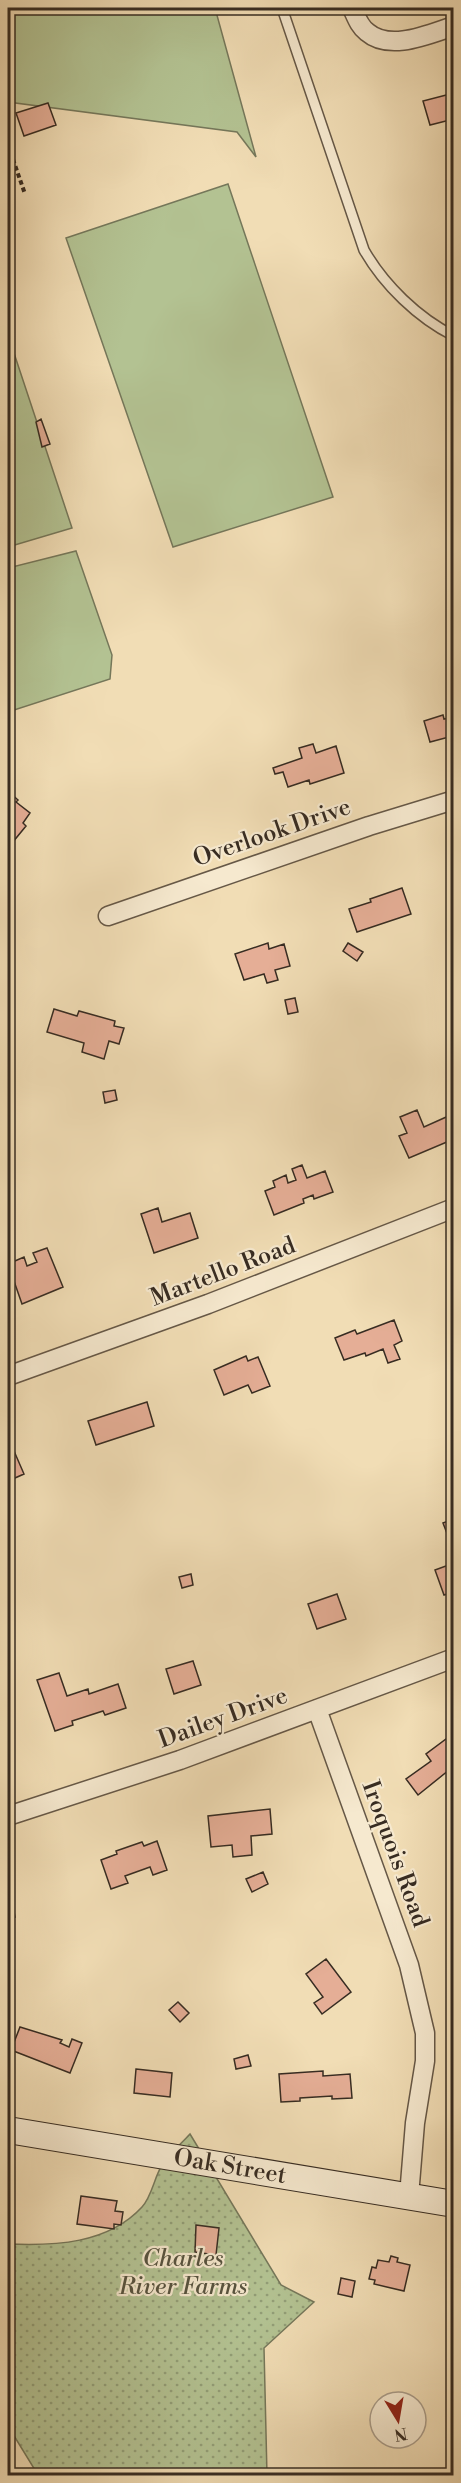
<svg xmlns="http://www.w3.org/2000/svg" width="461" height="2483" viewBox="0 0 461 2483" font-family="'Libre Bodoni',serif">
<defs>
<pattern id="park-dots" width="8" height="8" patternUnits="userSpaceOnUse" patternTransform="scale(1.5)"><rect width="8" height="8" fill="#b3c292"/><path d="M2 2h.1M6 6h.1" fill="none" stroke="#929e77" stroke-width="1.8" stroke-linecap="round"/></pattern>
</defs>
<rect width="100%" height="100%" fill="#f1ddb5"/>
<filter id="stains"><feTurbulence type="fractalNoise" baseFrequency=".00333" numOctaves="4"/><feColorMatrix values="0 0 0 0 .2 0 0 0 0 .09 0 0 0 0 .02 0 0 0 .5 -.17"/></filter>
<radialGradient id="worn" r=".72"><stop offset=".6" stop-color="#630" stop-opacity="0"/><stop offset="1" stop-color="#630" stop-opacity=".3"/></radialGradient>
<!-- park -->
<path fill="url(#park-dots)" stroke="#75775a" stroke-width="1.5" d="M 190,2134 L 281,2285 L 314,2302 L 264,2348 L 267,2475 L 38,2475 L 8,2426 L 8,2244 C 54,2246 108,2244 142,2207 C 152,2196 154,2178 162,2165 C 169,2154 181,2144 190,2134 Z"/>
<!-- pitch -->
<path fill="#b3c292" stroke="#75775a" stroke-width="1.5" d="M 8,8 L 215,8 L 256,157 L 237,132 L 8,102 Z
M 228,184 L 333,497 L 173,547 L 66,238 Z
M 8,335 L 72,528 L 8,547 Z
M 76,551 L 112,655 L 110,679 L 8,712 L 8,568 Z"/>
<!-- building -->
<path fill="#e5ae96" stroke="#372c22" stroke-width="1.5" d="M 454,93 L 454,119 L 430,125 L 423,101 Z
M 48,103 L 56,125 L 24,136 L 16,113 Z
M 41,419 L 50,444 L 42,447 L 36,422 Z
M 443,715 L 444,719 L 454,717 L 454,729 L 447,731 L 449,737 L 430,742 L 424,721 Z
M 313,744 L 316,753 L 336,746 L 344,773 L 310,784 L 309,780 L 288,787 L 283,772 L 275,774 L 273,768 L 302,758 L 299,748 Z
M 8,791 L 18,800 L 16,802 L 30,813 L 23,823 L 26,826 L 8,848 L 14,853 L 8,861 Z
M 402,888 L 411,914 L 357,932 L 349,909 L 371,902 L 370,899 Z
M 268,943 L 269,949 L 284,944 L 290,966 L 275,970 L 278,980 L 267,983 L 264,974 L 244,980 L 235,954 Z
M 348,943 L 363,952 L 357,961 L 343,951 Z
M 295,998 L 298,1012 L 288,1014 L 285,1000 Z
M 54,1009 L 77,1016 L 79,1011 L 115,1021 L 114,1026 L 124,1028 L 119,1044 L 109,1041 L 104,1059 L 82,1052 L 84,1043 L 47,1032 Z
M 115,1090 L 117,1100 L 105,1103 L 103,1092 Z
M 417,1110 L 424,1127 L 453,1114 L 454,1139 L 409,1158 L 399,1136 L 407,1133 L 400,1117 Z
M 302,1165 L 307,1178 L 325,1171 L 333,1192 L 314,1199 L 313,1195 L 303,1199 L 304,1203 L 274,1215 L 265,1191 L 275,1187 L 273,1181 L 286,1175 L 288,1183 L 296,1180 L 292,1169 Z
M 158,1208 L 162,1222 L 190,1213 L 198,1238 L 154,1253 L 141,1214 Z
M 47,1248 L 63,1287 L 22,1304 L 8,1264 L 24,1257 L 27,1266 L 37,1262 L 33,1253 Z
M 394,1320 L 402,1341 L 394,1345 L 400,1359 L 388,1363 L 383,1349 L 366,1356 L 365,1353 L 344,1360 L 335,1338 L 355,1330 L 357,1334 Z
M 246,1356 L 248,1361 L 258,1357 L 270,1386 L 252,1393 L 248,1385 L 224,1395 L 214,1370 Z
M 147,1402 L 154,1426 L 96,1445 L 88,1421 Z
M 14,1451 L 24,1474 L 8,1481 L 8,1453 Z
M 454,1519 L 454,1534 L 448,1536 L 443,1523 Z
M 454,1563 L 454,1592 L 444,1595 L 435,1570 Z
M 191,1574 L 193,1585 L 182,1588 L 179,1577 Z
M 337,1594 L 346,1619 L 317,1629 L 308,1604 Z
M 193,1661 L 201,1685 L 174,1694 L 166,1669 Z
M 59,1673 L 67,1696 L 88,1689 L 89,1694 L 118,1684 L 126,1708 L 105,1715 L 103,1711 L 72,1721 L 73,1725 L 55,1731 L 37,1680 Z
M 450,1736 L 454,1741 L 454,1766 L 418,1795 L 406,1779 L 431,1761 L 426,1754 Z
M 270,1809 L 272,1834 L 251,1836 L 252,1855 L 233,1857 L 232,1845 L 211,1847 L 208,1816 Z
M 157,1841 L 167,1870 L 153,1875 L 150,1867 L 125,1876 L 128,1883 L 111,1889 L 101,1860 L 117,1854 L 116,1851 L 142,1842 L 144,1846 Z
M 263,1872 L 268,1884 L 252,1892 L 246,1879 Z
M 8,1889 L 10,1889 L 15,1917 L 8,1918 Z
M 326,1959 L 351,1992 L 322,2014 L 314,2003 L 323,1997 L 306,1974 Z
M 178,2002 L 189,2013 L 180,2022 L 169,2010 Z
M 20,2027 L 62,2040 L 60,2043 L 69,2047 L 72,2039 L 82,2043 L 70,2073 L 11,2050 Z
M 248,2055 L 251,2066 L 236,2069 L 234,2059 Z
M 136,2069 L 172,2073 L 170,2097 L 134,2093 Z
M 323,2071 L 323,2076 L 350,2074 L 352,2098 L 332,2099 L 332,2096 L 300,2098 L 300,2101 L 281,2102 L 279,2074 Z
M 81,2196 L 117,2201 L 115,2211 L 123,2212 L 121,2225 L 114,2224 L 114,2229 L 77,2224 Z
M 196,2225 L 219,2228 L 216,2255 L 195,2252 Z
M 391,2256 L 398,2258 L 397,2262 L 410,2265 L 404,2291 L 374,2284 L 375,2280 L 369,2279 L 372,2267 L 376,2268 L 378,2260 L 389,2262 Z
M 341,2278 L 355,2281 L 352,2297 L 338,2294 Z"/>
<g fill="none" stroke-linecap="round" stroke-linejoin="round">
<defs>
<path id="service" d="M 282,8 L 364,250 C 384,285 418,318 454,336"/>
<path id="minor" d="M 352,8 C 356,16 359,26 367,32 C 390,52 429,34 454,26
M 108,916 L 369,826 L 454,800
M 8,1376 L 208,1304 L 454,1208
M 317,1709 L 409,1965 L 425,2033 L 425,2061 L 415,2123 L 409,2196
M 8,1816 L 180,1760 L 454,1658"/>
<g id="secondary">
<path id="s1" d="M 8,2130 L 454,2204"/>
</g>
</defs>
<!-- service casing -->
<use href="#service" stroke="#665847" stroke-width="12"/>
<!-- minor casing -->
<use href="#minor" stroke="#665847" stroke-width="21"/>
<!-- secondary casing -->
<use href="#secondary" stroke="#372c22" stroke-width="28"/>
<!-- path -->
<path stroke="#372c22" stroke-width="4" stroke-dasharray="4.5 3" stroke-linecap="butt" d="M 8,145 L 25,194"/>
<!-- service -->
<use href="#service" stroke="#f6e9cf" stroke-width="9"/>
<!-- minor -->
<use href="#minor" stroke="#f6e9cf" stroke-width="18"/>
<!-- secondary -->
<use href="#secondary" stroke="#f6e9cf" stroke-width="26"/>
</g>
<g text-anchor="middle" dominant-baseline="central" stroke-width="4.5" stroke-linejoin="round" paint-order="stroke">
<!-- street labels -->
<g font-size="24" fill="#372c22" stroke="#f6e9cf">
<text transform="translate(272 833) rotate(-19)">Overlook Drive</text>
<text transform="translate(223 1272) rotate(-21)">Martello Road</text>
<text transform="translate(223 1718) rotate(-20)">Dailey Drive</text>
<text transform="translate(395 1854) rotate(70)">Iroquois Road</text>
<text stroke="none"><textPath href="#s1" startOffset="225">Oak Street</textPath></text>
</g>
<!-- park labels -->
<g font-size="24" font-style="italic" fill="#56523e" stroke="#f6e9cf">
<text x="183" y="2259">Charles<tspan x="183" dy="28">River Farms</tspan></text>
</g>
</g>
<!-- margin -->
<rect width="461" height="2483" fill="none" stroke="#f1ddb5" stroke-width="30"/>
<rect x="9" y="9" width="443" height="2465" fill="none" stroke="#372c22" stroke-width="3"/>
<rect x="15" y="15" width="431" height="2453" fill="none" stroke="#372c22" stroke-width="1.5"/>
<!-- north arrow -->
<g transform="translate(398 2420) rotate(169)"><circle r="28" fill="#f6e9cf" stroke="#aa9d8a" stroke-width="1.5"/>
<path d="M0-4.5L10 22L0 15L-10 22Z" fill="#8f2418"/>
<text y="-9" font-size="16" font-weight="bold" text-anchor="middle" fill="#372c22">N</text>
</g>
<rect width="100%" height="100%" filter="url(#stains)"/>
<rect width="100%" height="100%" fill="url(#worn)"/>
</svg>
